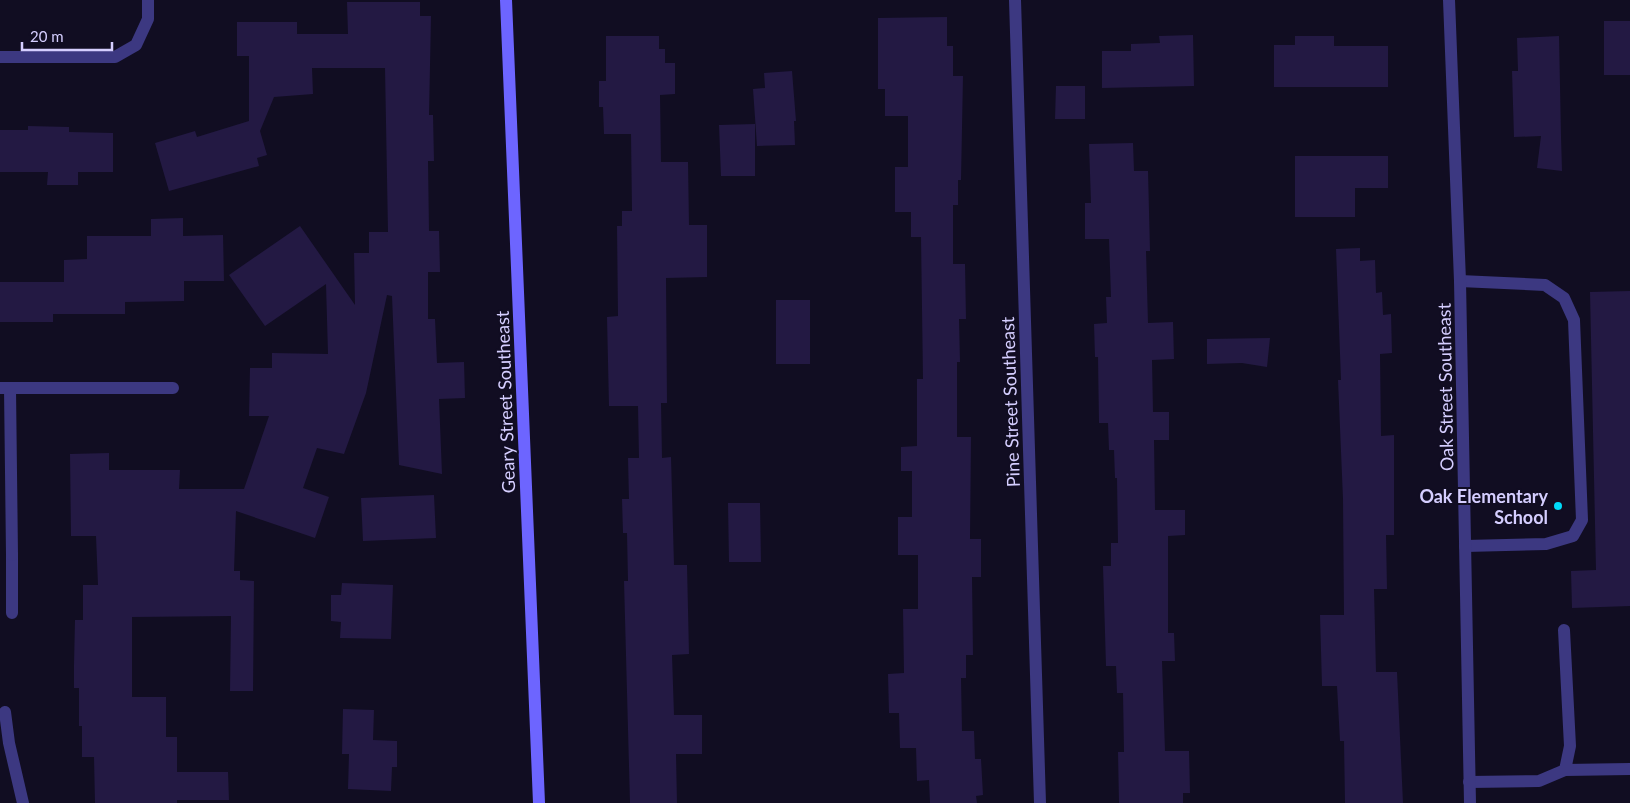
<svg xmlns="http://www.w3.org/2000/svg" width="1630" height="803" viewBox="0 0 1630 803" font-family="Lato,sans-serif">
<rect width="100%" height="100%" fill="#110d22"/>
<!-- building -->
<path fill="#231943" d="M 347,2 L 420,2 L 420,16 L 431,16 L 429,115 L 433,115 L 434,161 L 428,161 L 429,231 L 439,231 L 440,272 L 428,272 L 428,319 L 435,319 L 437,363 L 464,362 L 465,398 L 439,399 L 442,474 L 399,465 L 392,296 L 387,295 L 366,393 L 344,454 L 317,448 L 303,488 L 329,497 L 315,538 L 236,511 L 234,571 L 240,571 L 240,580 L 254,581 L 253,691 L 230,691 L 231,616 L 132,617 L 132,697 L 166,697 L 166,737 L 177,737 L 177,772 L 228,772 L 229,800 L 177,800 L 177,803 L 95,803 L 94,757 L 82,757 L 82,726 L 79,726 L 79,688 L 74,688 L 74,665 L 75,620 L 83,620 L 83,585 L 98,585 L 96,536 L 71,536 L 70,454 L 109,453 L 109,470 L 180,470 L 179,489 L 244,489 L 269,416 L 249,416 L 250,368 L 272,368 L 272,353 L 328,354 L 326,284 L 265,326 L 229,275 L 300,226 L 355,305 L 354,253 L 369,253 L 369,232 L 388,232 L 385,68 L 312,68 L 313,94 L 274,97 L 260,131 L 267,155 L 257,158 L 259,166 L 169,191 L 155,143 L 195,131 L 197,137 L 249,121 L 249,56 L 237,56 L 237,22 L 297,22 L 297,34 L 348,34 Z
M 947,17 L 947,46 L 953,46 L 953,76 L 963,76 L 961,180 L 958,180 L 958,205 L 953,205 L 953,264 L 965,264 L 966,319 L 959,319 L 960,362 L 957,362 L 957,437 L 971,437 L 970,539 L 981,539 L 981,577 L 972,577 L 973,655 L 966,655 L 966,678 L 961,678 L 962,731 L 974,731 L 975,759 L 981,759 L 983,795 L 976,796 L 977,803 L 930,803 L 929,780 L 917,781 L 916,748 L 900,748 L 899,713 L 889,713 L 888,674 L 904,673 L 903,609 L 918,609 L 918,555 L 898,555 L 898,517 L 912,517 L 912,471 L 901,471 L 901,447 L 917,446 L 917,379 L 923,379 L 921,237 L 911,237 L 911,212 L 895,212 L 895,167 L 908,167 L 908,116 L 885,116 L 885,89 L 878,89 L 878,18 Z
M 1604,21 L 1630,21 L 1630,75 L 1604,75 Z
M 1193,35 L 1194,86 L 1102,88 L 1102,51 L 1131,51 L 1131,44 L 1160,43 L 1159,36 Z
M 606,36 L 659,36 L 659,49 L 665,49 L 665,63 L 675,63 L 675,94 L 660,95 L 661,162 L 688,162 L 689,225 L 707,225 L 707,277 L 666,278 L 667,403 L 661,403 L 662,458 L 671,457 L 674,565 L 687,565 L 689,654 L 672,655 L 674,715 L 702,715 L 702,754 L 676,754 L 677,803 L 630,803 L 624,581 L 628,581 L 627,533 L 623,533 L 622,499 L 629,499 L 628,458 L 639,458 L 638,406 L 609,406 L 607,317 L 618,316 L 617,226 L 622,226 L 622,211 L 632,211 L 631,134 L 604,134 L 603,107 L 599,107 L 599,81 L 606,81 Z
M 1295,36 L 1334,36 L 1334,46 L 1388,46 L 1388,87 L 1274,87 L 1274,45 L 1295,45 Z
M 1559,36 L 1561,136 L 1562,171 L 1537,168 L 1541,136 L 1514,137 L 1512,71 L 1518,71 L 1517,38 Z
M 792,71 L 796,121 L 794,121 L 795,145 L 757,146 L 753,89 L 765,88 L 764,73 Z
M 1056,86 L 1085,86 L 1085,119 L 1055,119 Z
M 755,124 L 755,176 L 721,176 L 719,125 Z
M 28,126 L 69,127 L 69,132 L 113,133 L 113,172 L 78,172 L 78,185 L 47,185 L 48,172 L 0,172 L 0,130 L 28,130 Z
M 1133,143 L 1134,171 L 1148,171 L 1150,251 L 1146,251 L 1148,323 L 1173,322 L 1174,359 L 1152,360 L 1153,412 L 1169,412 L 1169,440 L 1154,440 L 1155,510 L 1185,510 L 1185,535 L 1168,536 L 1168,633 L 1174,633 L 1175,661 L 1162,661 L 1165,751 L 1189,751 L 1190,793 L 1183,793 L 1183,803 L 1119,803 L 1118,752 L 1124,752 L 1123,693 L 1117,693 L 1116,666 L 1106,666 L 1103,566 L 1111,566 L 1111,543 L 1118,543 L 1117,478 L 1115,478 L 1114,450 L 1109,450 L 1108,423 L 1099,423 L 1098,357 L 1095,357 L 1094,324 L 1107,323 L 1106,297 L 1111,297 L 1109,239 L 1085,239 L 1085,203 L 1091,203 L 1089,144 Z
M 1295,156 L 1388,156 L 1388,188 L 1355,188 L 1355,217 L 1295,217 Z
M 183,218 L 183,236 L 223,235 L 224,281 L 184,281 L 184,301 L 125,302 L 125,314 L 53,314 L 53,322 L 0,322 L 0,282 L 64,282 L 64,260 L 87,259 L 87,236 L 151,236 L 151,219 Z
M 1360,248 L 1360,261 L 1375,260 L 1376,293 L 1382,292 L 1383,315 L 1391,314 L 1392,353 L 1380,354 L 1381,436 L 1394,435 L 1394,535 L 1386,535 L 1387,589 L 1374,589 L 1376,672 L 1397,672 L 1403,803 L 1345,803 L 1344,741 L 1340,741 L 1337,686 L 1322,686 L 1320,615 L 1344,615 L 1343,499 L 1338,380 L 1341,380 L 1336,249 Z
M 1630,291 L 1630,606 L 1572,608 L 1571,571 L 1596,570 L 1590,292 Z
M 776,300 L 810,300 L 810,364 L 776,364 Z
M 1270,338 L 1267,367 L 1242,363 L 1207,364 L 1207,339 Z
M 434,495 L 436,538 L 363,541 L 361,498 Z
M 728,503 L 760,503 L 761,562 L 729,562 Z
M 342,583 L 393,585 L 391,639 L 340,638 L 341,622 L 331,621 L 331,595 L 341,595 Z
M 343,709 L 374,710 L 373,740 L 397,741 L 397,767 L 392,767 L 391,791 L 348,789 L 349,754 L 342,754 Z"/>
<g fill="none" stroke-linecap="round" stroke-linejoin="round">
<!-- lane -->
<path stroke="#3c3881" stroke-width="12" d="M 1460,281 L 1545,285 L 1564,298 L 1574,320 L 1582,520 L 1573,536 L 1546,544 L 1465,546
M 12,555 L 12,613
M 1565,770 L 1630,769
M 1469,782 L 1539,781 L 1565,770 L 1570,746 L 1564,630"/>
<!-- street -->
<path stroke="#3c3881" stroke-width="12" d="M 1015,0 L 1040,803
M 1449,0 L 1460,281 L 1470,803
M 0,57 L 115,57 L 136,45 L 148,19 L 148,0
M 0,388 L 173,388
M 10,388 L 12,555
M 5,712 L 9,743 L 23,803"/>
<!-- secondary -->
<path stroke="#6d65ff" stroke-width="12" d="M 506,0 L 539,803"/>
</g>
<!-- markers -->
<circle fill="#00daf9" stroke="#110d22" stroke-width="2" cx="1558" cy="506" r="5"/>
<g text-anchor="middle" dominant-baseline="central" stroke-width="4" stroke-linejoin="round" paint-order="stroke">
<!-- street labels -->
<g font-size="18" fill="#d5ceff" stroke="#110d22">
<text transform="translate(1445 387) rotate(-91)">Oak Street Southeast</text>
<text transform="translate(505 402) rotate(-92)">Geary Street Southeast</text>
<text transform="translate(1010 402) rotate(-92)">Pine Street Southeast</text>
</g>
<!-- poi labels -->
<g font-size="18" font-weight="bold" fill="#d5ceff" stroke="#110d22" text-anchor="end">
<text x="1548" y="496">Oak Elementary<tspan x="1548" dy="21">School</tspan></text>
</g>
</g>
<!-- scale -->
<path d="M22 42v8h90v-8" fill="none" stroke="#d5ceff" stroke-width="2.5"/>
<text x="30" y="42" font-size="15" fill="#d5ceff" stroke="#110d22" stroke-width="4" paint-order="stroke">20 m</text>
</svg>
